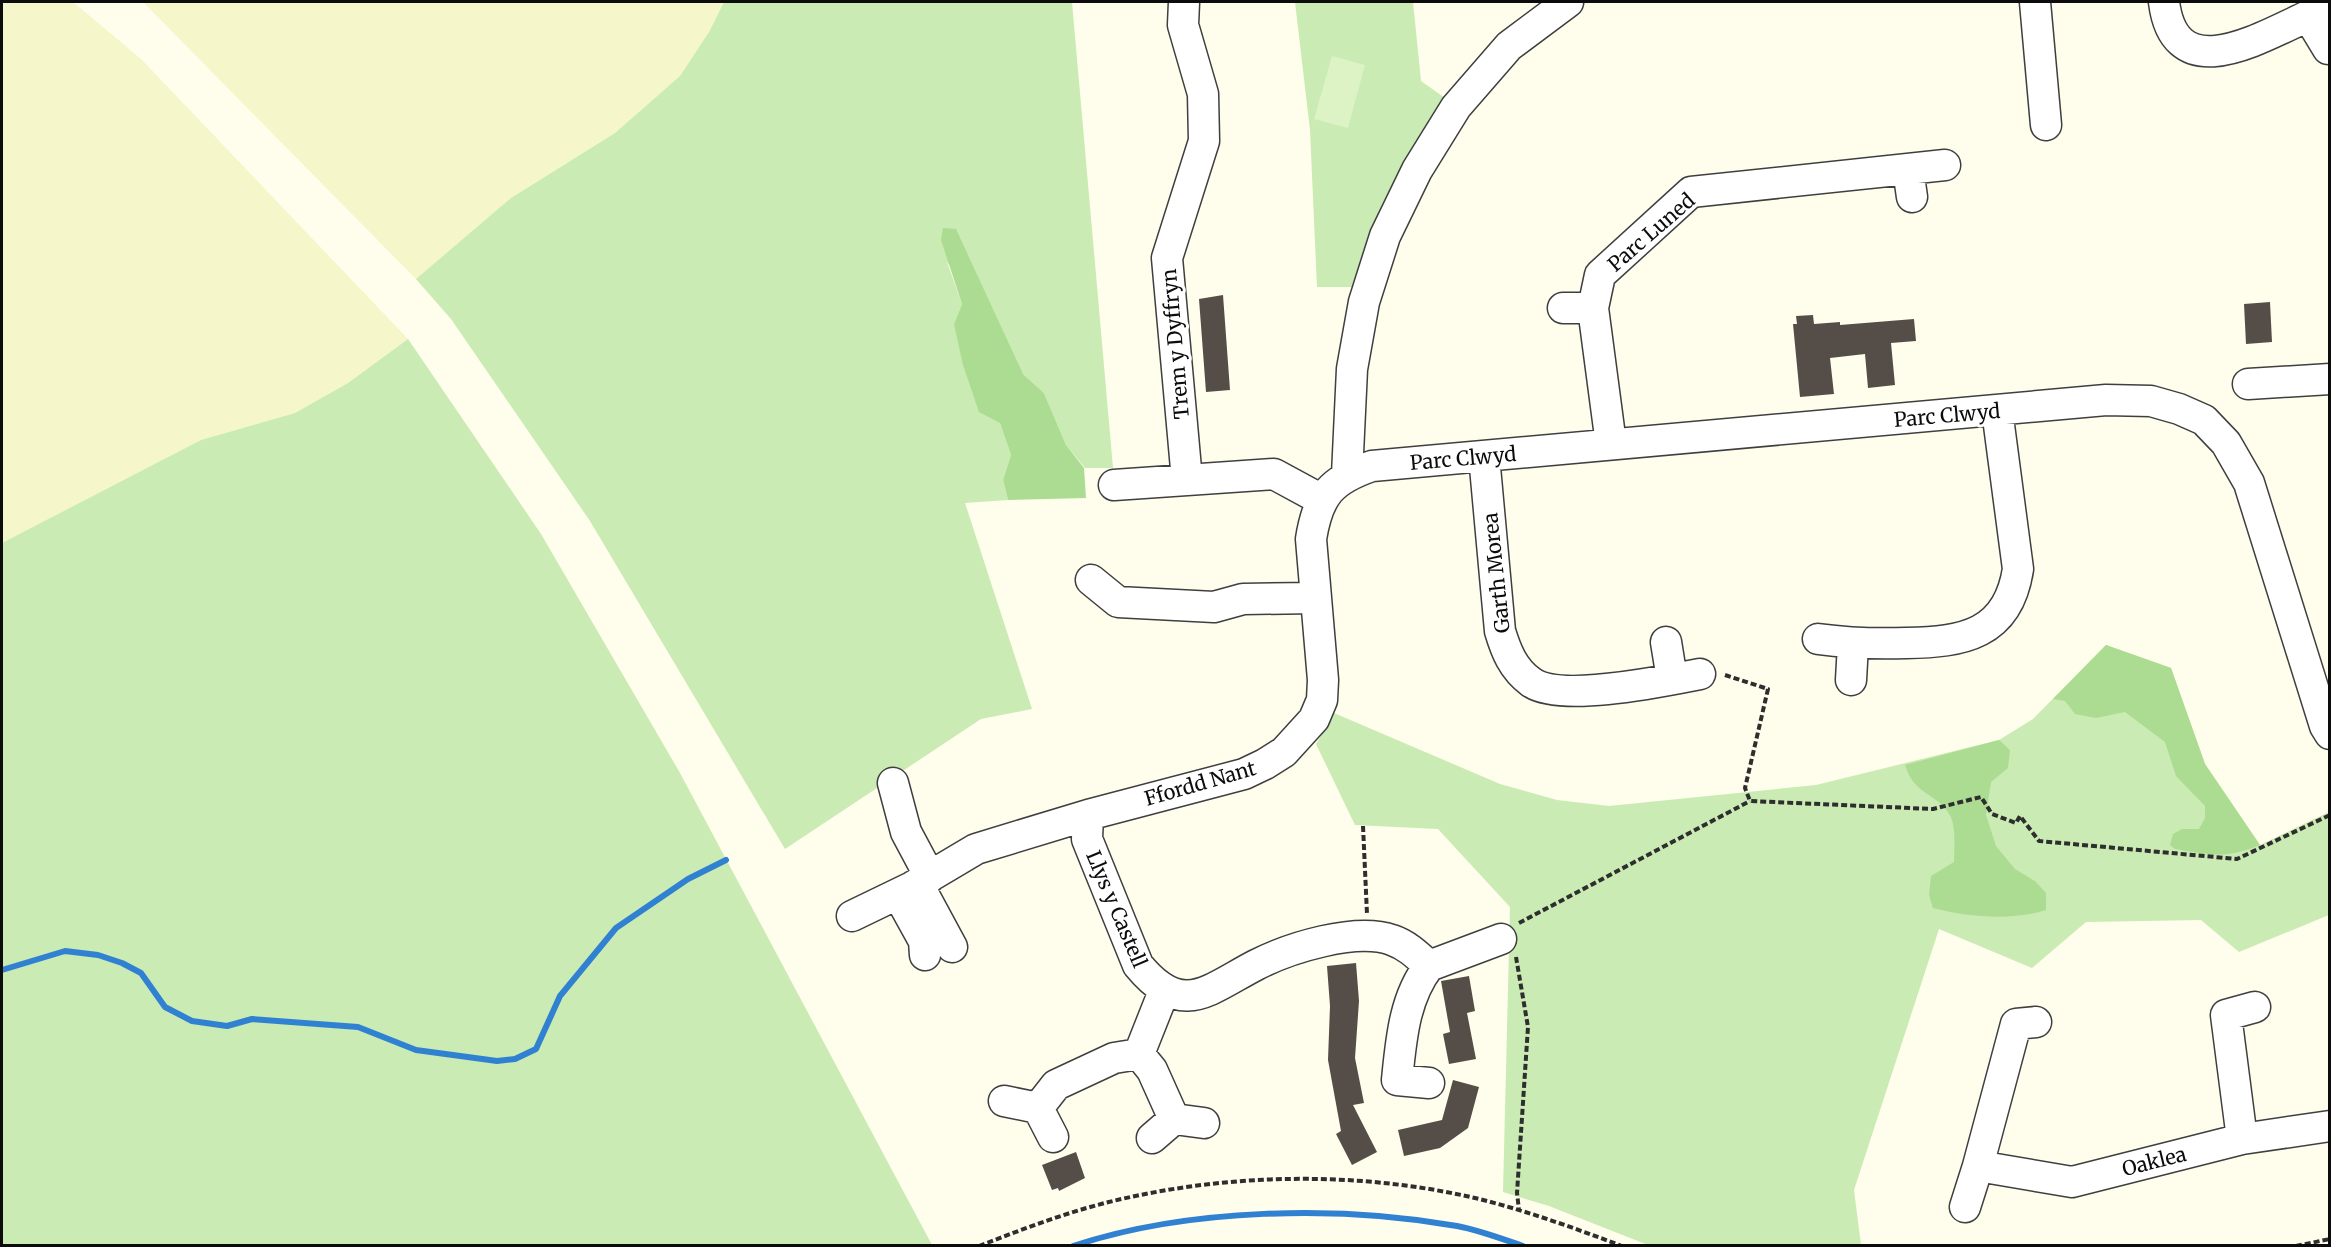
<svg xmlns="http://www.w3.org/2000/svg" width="2331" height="1247" viewBox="0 0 2331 1247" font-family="Merriweather,serif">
<rect width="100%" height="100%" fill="#fffdeb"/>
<!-- farmland -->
<path fill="#f5f6ca" d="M 2,2 L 73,2 L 141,59 L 408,339 L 348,383 L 295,413 L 201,440 L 2,543 Z
M 143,2 L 724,2 L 709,32 L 680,76 L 615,133 L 511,198 L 416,279 Z"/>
<!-- green -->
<path fill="#caebb3" d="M 724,2 L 1072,2 L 1113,468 L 1085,468 L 1066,445 L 1044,393 L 1023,374 L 947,262 L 962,304 L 954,324 L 1000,423 L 1011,455 L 1003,480 L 1008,500 L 965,503 L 1032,709 L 981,719 L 785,849 L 590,521 L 451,319 L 416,279 L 511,198 L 615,133 L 680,76 L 709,32 Z
M 1295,2 L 1413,2 L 1421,81 L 1445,98 C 1399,162 1376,211 1352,287 L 1317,287 L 1310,130 Z
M 408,339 L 541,534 L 680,773 L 932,1245 L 2,1245 L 2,543 L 201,440 L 295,413 L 348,383 Z
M 2106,645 L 2171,668 L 2205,764 L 2260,845 L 2329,812 L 2329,915 L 2239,952 L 2201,920 L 2086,922 L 2032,968 L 1939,929 L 1854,1190 L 1861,1245 L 1648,1245 L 1549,1206 L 1503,1192 L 1510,907 L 1438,829 L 1355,825 L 1316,744 L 1334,713 L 1500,784 L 1557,800 L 1609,806 L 1816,785 L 1999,740 L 2033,719 Z"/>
<!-- forest -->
<path fill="#abdc92" d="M 943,228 L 956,229 L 1023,374 L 1044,393 L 1066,445 L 1084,468 L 1086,498 L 1008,500 L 1003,480 L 1011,455 L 1000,423 L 979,412 L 963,365 L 954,324 L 962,304 L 941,240 Z
M 2106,645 L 2171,668 L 2205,764 L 2260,845 C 2226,859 2210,855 2175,849 L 2170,845 L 2173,834 L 2182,829 L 2199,829 L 2205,818 L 2205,806 L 2176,776 L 2165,742 L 2125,712 L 2096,718 L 2075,714 L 2065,701 L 2053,699 Z
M 1999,740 L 2010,750 L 2008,768 L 1991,782 L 1986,815 L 1996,846 L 2015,869 L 2035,881 L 2046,893 L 2046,910 C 2013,921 1966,917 1933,908 L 1929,895 L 1931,876 L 1954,862 C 1954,848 1957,824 1948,812 C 1932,791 1914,794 1905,765 Z"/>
<!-- pitch -->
<path fill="#ddf2c5" d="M 1332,56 L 1365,65 L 1348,128 L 1314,119 Z"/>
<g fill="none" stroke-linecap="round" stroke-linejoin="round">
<!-- stream -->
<path stroke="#3181d3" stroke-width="6" d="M 2,970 L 65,951 L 98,955 L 122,963 L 141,973 L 165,1007 L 192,1021 L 227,1026 L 252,1019 L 358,1027 L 416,1050 L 497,1061 L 515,1059 L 536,1049 L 560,996 L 616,928 L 688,879 L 726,860
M 1073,1246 C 1188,1208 1339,1205 1457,1226 C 1479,1230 1502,1239 1523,1246"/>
</g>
<!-- building -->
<path fill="#554e48" d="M 1223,295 L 1230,390 L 1206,392 L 1199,299 Z
M 2270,302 L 2272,342 L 2246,344 L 2244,304 Z
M 1813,315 L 1814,324 L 1840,322 L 1840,325 L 1914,319 L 1916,341 L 1891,343 L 1895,385 L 1868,388 L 1865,354 L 1830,358 L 1834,394 L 1800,397 L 1793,324 L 1797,324 L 1796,316 Z
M 1356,963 L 1359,1001 L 1355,1058 L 1364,1103 L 1353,1105 L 1377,1152 L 1352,1165 L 1336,1134 L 1341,1131 L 1328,1060 L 1330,1006 L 1327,966 Z
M 1469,976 L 1475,1011 L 1467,1013 L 1476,1059 L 1449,1064 L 1443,1034 L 1450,1032 L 1441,981 Z
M 1453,1080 L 1479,1087 L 1468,1128 L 1440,1148 L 1404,1156 L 1398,1130 L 1442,1120 Z
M 1076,1152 L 1085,1178 L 1059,1191 L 1058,1188 L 1052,1190 L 1042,1165 Z"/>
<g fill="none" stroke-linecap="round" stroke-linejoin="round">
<defs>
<path id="minor" d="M 1184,2 L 1183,25 L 1203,94 L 1204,141 L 1167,258 L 1187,480
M 2035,2 L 2046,125
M 2164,2 C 2175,89 2258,39 2308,16
M 2328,49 L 2308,16 L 2330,18
M 1908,169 L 1912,197
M 1563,308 L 1593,308
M 2248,384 L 2330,379
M 1611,444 L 1593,308 L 1600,275 L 1691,192 L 1945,165
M 1484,456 L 1500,631 C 1506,651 1513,669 1531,682 C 1560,703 1664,681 1700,674
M 1347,475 L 1352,369 L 1364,302 L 1385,236 L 1417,170 L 1456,107 L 1509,46 L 1568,2
M 1114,485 L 1274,474 L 1322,500
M 1091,580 L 1118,602 L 1214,607 L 1243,599 L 1315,598
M 1818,639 C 1848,643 1876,644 1906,643 C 1963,642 2008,635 2018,569 L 1997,410
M 1666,642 L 1672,679
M 1851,680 L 1853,644
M 893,783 L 906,832 L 930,877
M 1088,815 L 1087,839 L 1138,965 C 1182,1019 1208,990 1256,965 C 1289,948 1356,927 1392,940 C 1407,945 1418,956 1429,966 L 1501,939
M 918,884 L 952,947
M 898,894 L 924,941 L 925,955
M 852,916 L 912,887 L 976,849 L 1088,815 L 1244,774 L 1265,764 L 1284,752 L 1314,719 L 1322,700 L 1323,680 L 1311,539 C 1318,495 1331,480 1372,466 L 2106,400 L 2151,401 L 2179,409 L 2204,420 L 2226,443 L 2249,483 L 2325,726 L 2330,734
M 2036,1022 L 2016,1024 L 1978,1166 L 2072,1182 L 2242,1139 L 2330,1126
M 1139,1054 L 1152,1070 L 1174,1119 L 1204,1123
M 1429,1083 L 1397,1080 C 1401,1041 1404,998 1429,966
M 1004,1101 L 1038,1108 L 1056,1085 L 1114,1058 L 1139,1054 L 1164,991
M 1038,1108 L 1053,1137
M 1152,1138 L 1174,1119
M 2242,1139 L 2226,1015 L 2255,1007
M 1965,1207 L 1978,1166"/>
</defs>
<!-- minor casing -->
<use href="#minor" stroke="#3f3f3f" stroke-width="33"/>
<!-- path -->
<path stroke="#2e2e2e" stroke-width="4" stroke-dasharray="6 3" stroke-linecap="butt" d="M 1725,675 L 1768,689 L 1745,788 L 1750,801 L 1933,809 L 1981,797 L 1992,814 L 2016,823 L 2020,816 L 2039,841 L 2237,859 L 2330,815
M 1363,826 L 1367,914
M 1519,923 L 1750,801
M 1516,957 L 1528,1027 L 1517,1193 L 1519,1210
M 979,1246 C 1023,1229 1067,1212 1113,1201 C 1230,1173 1358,1171 1475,1198 C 1525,1210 1574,1228 1622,1246
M 2296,1246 L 2330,1239"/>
<!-- minor -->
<use href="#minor" stroke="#fff" stroke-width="30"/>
</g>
<g text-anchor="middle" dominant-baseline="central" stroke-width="6" stroke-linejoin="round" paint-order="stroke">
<!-- street labels -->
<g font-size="20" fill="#0c0c0c" stroke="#fff">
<text transform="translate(1651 232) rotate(-41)">Parc Luned</text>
<text transform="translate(1175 344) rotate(-95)">Trem y Dyffryn</text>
<text transform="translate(1947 415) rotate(-5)">Parc Clwyd</text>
<text transform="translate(1463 458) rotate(-5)">Parc Clwyd</text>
<text transform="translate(1496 573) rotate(-96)">Garth Morea</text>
<text transform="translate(1200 783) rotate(-16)">Ffordd Nant</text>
<text transform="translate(1117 909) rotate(67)">Llys y Castell</text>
<text transform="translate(2154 1161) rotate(-14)">Oaklea</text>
</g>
</g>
<!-- border -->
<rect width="2331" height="1247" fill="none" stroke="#0c0c0c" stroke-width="6"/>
</svg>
